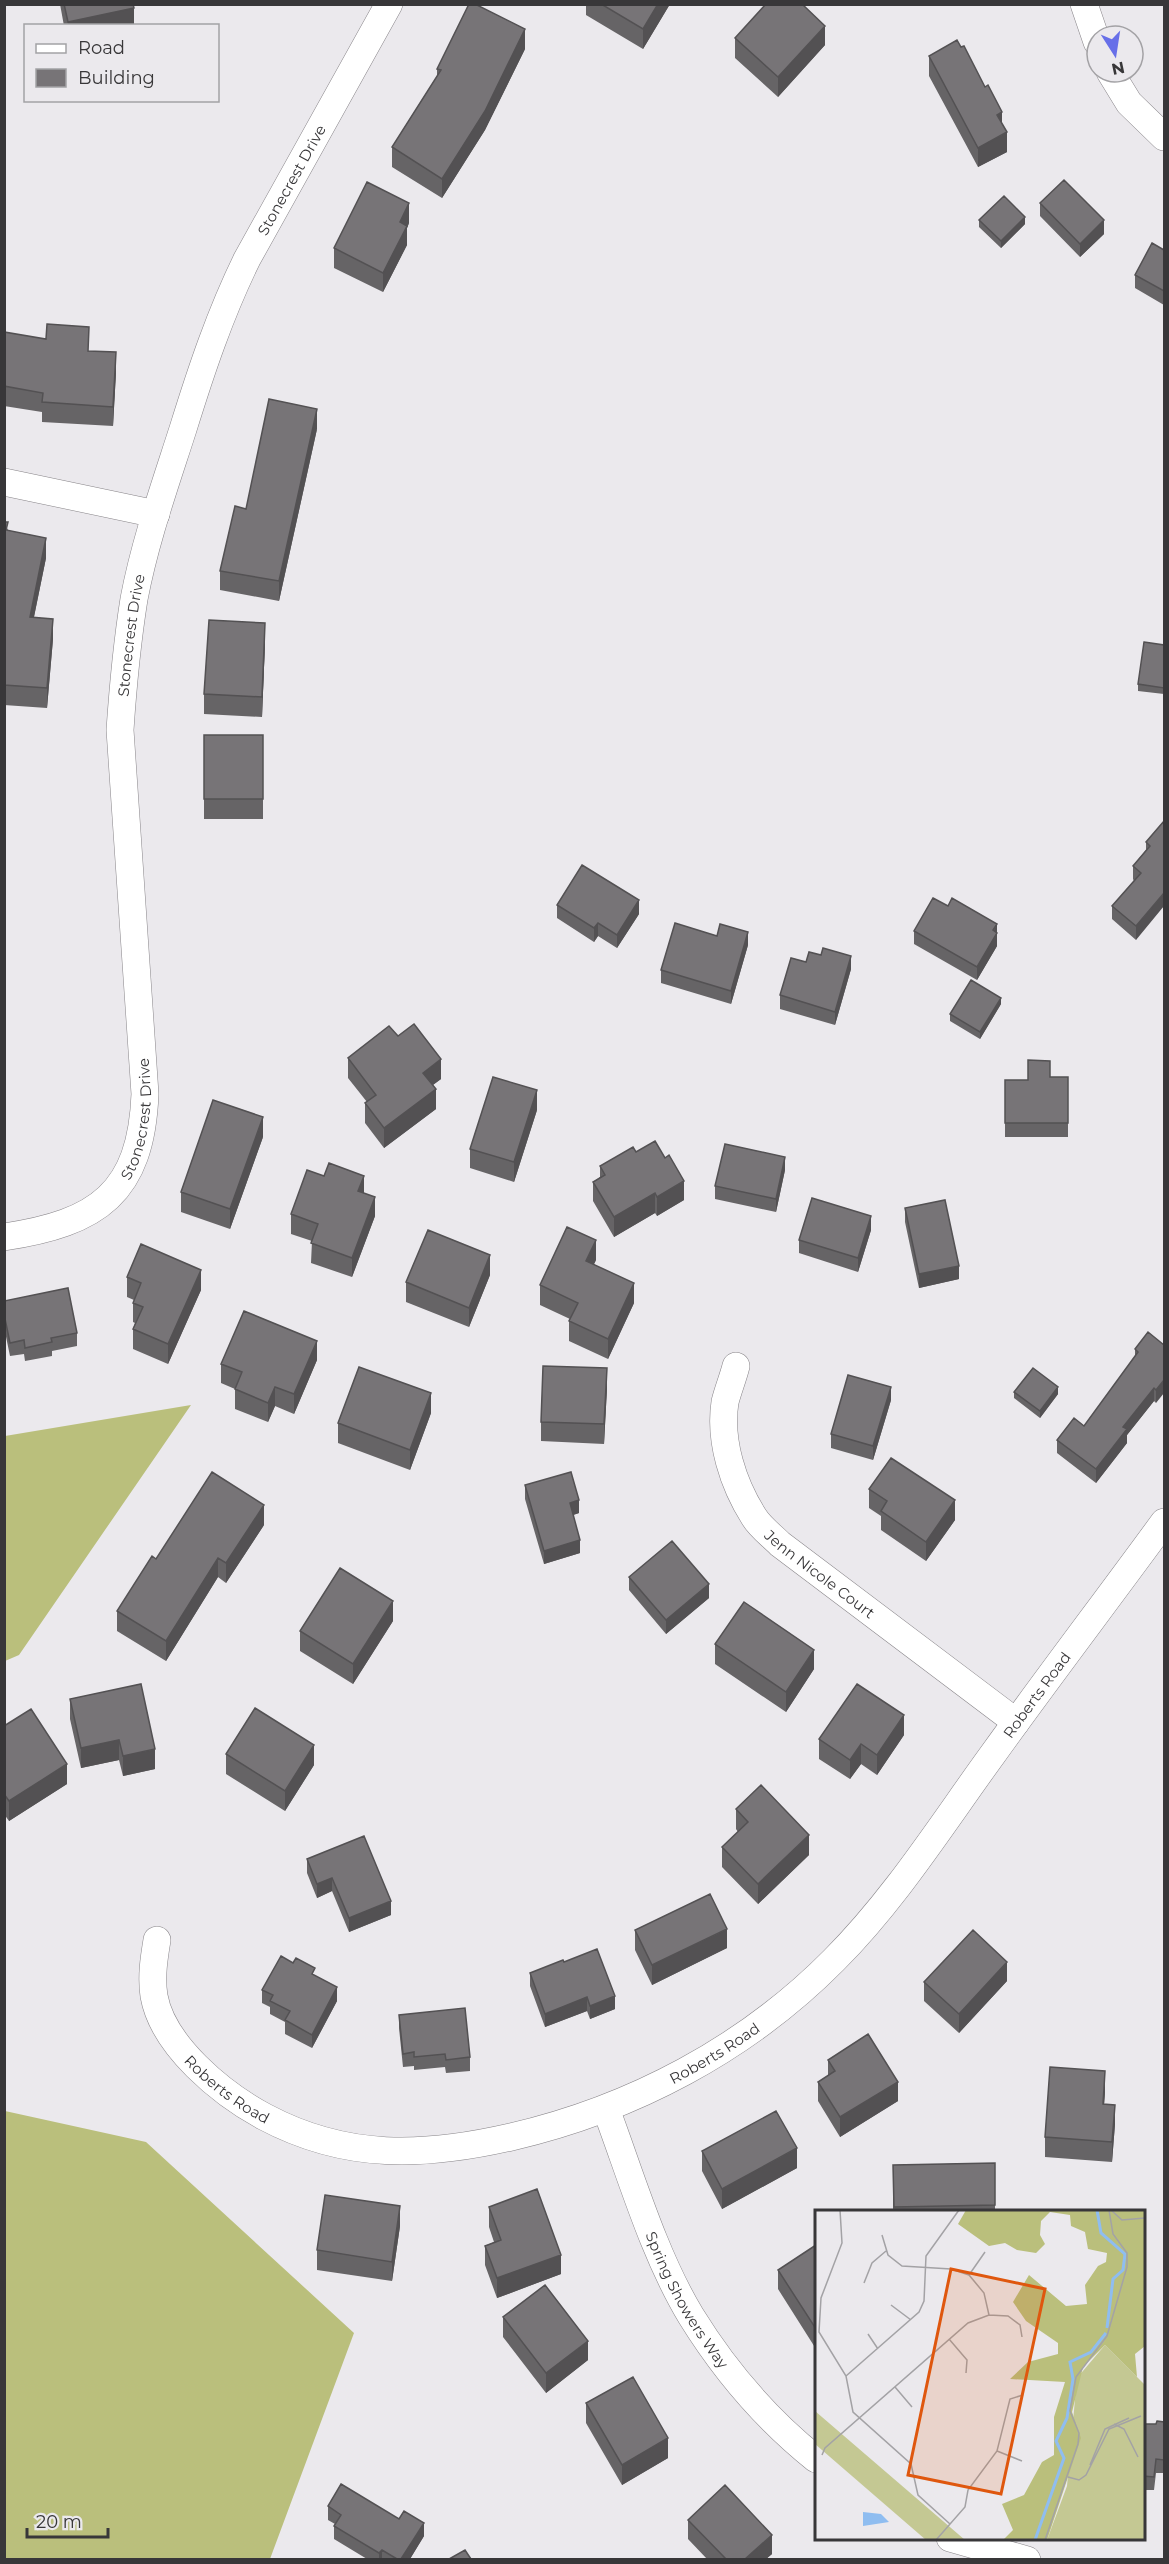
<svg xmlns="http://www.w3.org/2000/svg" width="1169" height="2564" viewBox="0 0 1169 2564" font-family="Montserrat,sans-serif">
<rect width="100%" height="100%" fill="#ebe9ed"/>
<!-- forest -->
<path fill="#babf7c" d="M 191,1405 L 19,1655 L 5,1661 L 5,1436 Z
M 5,2111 L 146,2142 L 354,2333 L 270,2559 L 5,2559 Z"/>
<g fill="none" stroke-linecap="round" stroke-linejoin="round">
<defs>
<g id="minor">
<path d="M 1084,4 L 1097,42"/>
<path d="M 1110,72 L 1129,103 L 1164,137"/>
<path d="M 4,482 L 156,514"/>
<path id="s1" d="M 4,1237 C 98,1223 141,1193 145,1094 L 120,730 C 123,686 127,643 134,599 C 145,541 165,485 183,429 C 201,371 220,314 247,259 L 389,4"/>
<path id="s2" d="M 736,1366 C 733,1378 728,1390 725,1402 C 719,1441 733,1484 754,1517 C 760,1527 771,1535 780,1544 L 1016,1722"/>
<path id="s3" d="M 157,1940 C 154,1958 151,1977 154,1996 C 163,2046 222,2094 265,2117 C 346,2160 424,2157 511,2137 C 632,2109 746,2049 834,1960 C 895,1899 942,1824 993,1754 C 1049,1676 1107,1600 1164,1522"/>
<path id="s4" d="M 606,2109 C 631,2176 654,2255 691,2316 C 725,2371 766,2419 816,2459"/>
<path d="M 950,2538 L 1027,2560"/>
</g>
</defs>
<!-- minor casing -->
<use href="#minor" stroke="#888589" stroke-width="28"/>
<!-- minor -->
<use href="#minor" stroke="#fff" stroke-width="27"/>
</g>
<!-- wall -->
<path fill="#666466" d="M 60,4 L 133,4 L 134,26 L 64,26 Z
M 586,4 L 670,4 L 643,49 L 586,15 Z
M 735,38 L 825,45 L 778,97 L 735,58 Z
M 525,49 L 485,130 L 442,198 L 392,167 L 392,147 L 437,76 L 437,69 Z
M 929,56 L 1007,152 L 978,167 L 929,76 Z
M 1040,203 L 1104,234 L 1080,257 L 1040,216 Z
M 979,220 L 1025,224 L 1001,248 L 979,227 Z
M 409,223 L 407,228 L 407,245 L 383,292 L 334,268 L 334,248 Z
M 1164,250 L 1164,305 L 1135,288 L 1135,275 Z
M 4,332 L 89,351 L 116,372 L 113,426 L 42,422 L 42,412 L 4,406 Z
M 317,429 L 279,601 L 220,590 L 220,571 Z
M 4,522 L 8,530 L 46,558 L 34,617 L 53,639 L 47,708 L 4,705 Z
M 265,643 L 262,717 L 204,714 L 204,694 Z
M 1164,645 L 1164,694 L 1138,691 L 1138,684 Z
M 204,735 L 263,735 L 263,819 L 204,819 Z
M 1164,821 L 1136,940 L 1112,919 L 1112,906 L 1134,881 L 1133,879 L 1133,866 L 1146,850 L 1146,842 Z
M 557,905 L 639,914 L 617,948 L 598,936 L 594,942 L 557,918 Z
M 997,924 L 997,946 L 977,980 L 914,944 L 914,931 Z
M 748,945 L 731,1004 L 661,983 L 661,970 Z
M 821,955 L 851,969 L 835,1025 L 780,1009 L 780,995 L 806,962 Z
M 1001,1004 L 980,1039 L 950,1021 L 950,1014 Z
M 398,1036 L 441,1079 L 433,1085 L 436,1109 L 384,1148 L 365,1123 L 365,1103 L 367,1102 L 348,1078 L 348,1058 Z
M 1050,1077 L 1068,1077 L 1068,1137 L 1005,1137 L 1005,1080 L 1028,1080 Z
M 537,1110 L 514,1182 L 470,1168 L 470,1149 Z
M 263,1137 L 230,1229 L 181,1212 L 181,1192 Z
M 636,1152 L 684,1200 L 657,1216 L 655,1213 L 614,1237 L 593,1201 L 593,1182 L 600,1177 L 600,1166 Z
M 785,1170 L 776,1212 L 715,1199 L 715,1186 Z
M 364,1193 L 375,1216 L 352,1277 L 311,1263 L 312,1241 L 291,1234 L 291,1214 Z
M 905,1208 L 959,1279 L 919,1288 L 905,1222 Z
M 871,1230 L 858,1272 L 799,1253 L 799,1240 Z
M 596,1260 L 594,1264 L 634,1303 L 608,1359 L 569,1341 L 569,1321 L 570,1319 L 540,1305 L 540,1285 Z
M 490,1275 L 469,1327 L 406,1302 L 406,1282 Z
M 127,1277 L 201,1290 L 168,1364 L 133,1349 L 133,1329 L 135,1323 L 133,1322 L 133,1303 L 134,1300 L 127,1297 Z
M 4,1301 L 77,1333 L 77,1346 L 52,1351 L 52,1356 L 25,1361 L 24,1354 L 10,1356 L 4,1327 Z
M 1164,1345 L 1156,1403 L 1154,1401 L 1127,1435 L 1127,1443 L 1096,1483 L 1057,1453 L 1057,1440 L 1084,1426 L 1135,1357 L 1135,1349 Z
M 317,1360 L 294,1414 L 275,1406 L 268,1422 L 235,1409 L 235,1389 L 221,1383 L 221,1364 Z
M 607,1388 L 604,1444 L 541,1441 L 541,1422 Z
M 1014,1392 L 1058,1394 L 1040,1418 L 1014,1398 Z
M 891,1400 L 873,1460 L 831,1448 L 831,1434 Z
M 431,1413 L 410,1470 L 338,1443 L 338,1423 Z
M 525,1485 L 579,1513 L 573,1515 L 580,1553 L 544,1564 L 525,1499 Z
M 869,1489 L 955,1520 L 926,1561 L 881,1530 L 881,1516 L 869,1508 Z
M 264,1525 L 226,1583 L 218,1577 L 166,1661 L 117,1631 L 117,1611 L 156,1559 Z
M 629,1577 L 709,1598 L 666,1634 L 629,1590 Z
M 393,1621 L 353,1684 L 300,1651 L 300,1631 Z
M 715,1644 L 814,1669 L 786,1712 L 715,1664 Z
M 70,1699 L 155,1769 L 123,1776 L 119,1760 L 81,1768 L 70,1719 Z
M 4,1726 L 67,1784 L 9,1821 L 4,1814 Z
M 904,1735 L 877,1775 L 861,1764 L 850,1779 L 819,1759 L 819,1739 Z
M 226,1754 L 314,1765 L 285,1811 L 226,1774 Z
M 736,1809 L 809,1855 L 758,1904 L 722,1867 L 722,1847 L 738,1832 L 736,1829 Z
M 307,1859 L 391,1915 L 349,1932 L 332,1891 L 317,1898 L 307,1873 Z
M 635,1930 L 727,1948 L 652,1985 L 635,1950 Z
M 564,1962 L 615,2009 L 590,2019 L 587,2011 L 545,2027 L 530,1986 L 530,1973 Z
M 315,1975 L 337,2001 L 312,2048 L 285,2034 L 285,2022 L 270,2014 L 270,2007 L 262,2003 L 262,1990 Z
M 1007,1981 L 959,2033 L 924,2001 L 924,1982 Z
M 399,2015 L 470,2057 L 470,2071 L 446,2073 L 445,2067 L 414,2070 L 414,2066 L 403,2067 L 399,2028 Z
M 828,2060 L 898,2101 L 840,2137 L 818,2101 L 818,2082 L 828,2076 Z
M 1105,2091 L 1104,2104 L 1115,2124 L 1112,2162 L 1045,2157 L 1045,2137 Z
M 702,2151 L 797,2168 L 722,2209 L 702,2171 Z
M 995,2163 L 995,2211 L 893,2211 L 893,2165 Z
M 489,2207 L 561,2274 L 497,2298 L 485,2265 L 485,2246 L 494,2242 L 489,2227 Z
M 400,2226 L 392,2281 L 317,2270 L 317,2250 Z
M 816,2245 L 816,2349 L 778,2289 L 778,2270 Z
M 503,2317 L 588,2360 L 546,2393 L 503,2337 Z
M 586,2403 L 668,2458 L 622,2485 L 586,2423 Z
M 1164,2422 L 1164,2473 L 1156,2473 L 1154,2490 L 1143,2490 L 1143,2424 L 1156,2424 Z
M 328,2506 L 424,2536 L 410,2559 L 367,2559 L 334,2539 L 334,2526 L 335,2524 L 328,2520 Z
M 688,2520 L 772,2554 L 766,2559 L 707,2559 L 688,2539 Z"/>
<!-- shaded-wall -->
<path fill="#535153" d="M 658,4 L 670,4 L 643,49 L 643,29 Z
M 134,8 L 134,26 L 68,26 L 68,22 Z
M 825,26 L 825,45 L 778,97 L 778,77 Z
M 525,29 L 525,49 L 485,130 L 442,198 L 442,179 Z
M 1002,112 L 1002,132 L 997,115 Z
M 1007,132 L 1007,152 L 978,167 L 978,148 Z
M 409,203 L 409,223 L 407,228 L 407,245 L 383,292 L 383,273 L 400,222 Z
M 1025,217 L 1025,224 L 1001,248 L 1001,241 Z
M 1104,220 L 1104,234 L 1080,257 L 1080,244 Z
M 116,352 L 116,372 L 113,426 L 113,407 Z
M 317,409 L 317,429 L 279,601 L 279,581 Z
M 46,538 L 46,558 L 30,636 L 30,617 Z
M 53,619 L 53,639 L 47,708 L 47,688 Z
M 265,623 L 265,643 L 262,717 L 262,697 Z
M 1164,893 L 1164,906 L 1136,940 L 1136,926 Z
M 639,900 L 639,914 L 617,948 L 617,935 Z
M 598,923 L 598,936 L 594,942 L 594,928 Z
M 997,924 L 997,946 L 977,980 L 977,967 Z
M 748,932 L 748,945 L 731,1004 L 731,991 Z
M 851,956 L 851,969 L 835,1025 L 835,1012 Z
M 1001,998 L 1001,1004 L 980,1039 L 980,1032 Z
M 441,1059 L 441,1079 L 423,1092 L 423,1073 Z
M 436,1089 L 436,1109 L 384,1148 L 384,1128 Z
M 537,1090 L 537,1110 L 514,1182 L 514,1162 Z
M 263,1117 L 263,1137 L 230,1229 L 230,1209 Z
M 785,1157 L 785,1170 L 776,1212 L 776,1199 Z
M 364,1176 L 364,1195 L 358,1191 Z
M 684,1181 L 684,1200 L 657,1216 L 657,1197 Z
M 655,1193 L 655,1213 L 614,1237 L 614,1217 Z
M 375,1197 L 375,1216 L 352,1277 L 352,1258 Z
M 871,1216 L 871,1230 L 858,1272 L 858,1258 Z
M 596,1240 L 596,1260 L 586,1280 L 586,1261 Z
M 490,1255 L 490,1275 L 469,1327 L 469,1308 Z
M 959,1266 L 959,1279 L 919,1288 L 919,1274 Z
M 201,1270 L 201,1290 L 168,1364 L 168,1344 Z
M 634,1283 L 634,1303 L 608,1359 L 608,1339 Z
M 317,1341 L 317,1360 L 294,1414 L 294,1394 Z
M 607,1368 L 607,1388 L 604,1444 L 604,1424 Z
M 1164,1380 L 1164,1393 L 1156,1403 L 1156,1390 Z
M 275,1387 L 275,1406 L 268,1422 L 268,1403 Z
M 891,1387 L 891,1400 L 873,1460 L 873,1446 Z
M 1058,1387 L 1058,1394 L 1040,1418 L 1040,1411 Z
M 1154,1388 L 1154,1401 L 1127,1435 L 1127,1443 L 1096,1483 L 1096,1469 L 1123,1427 Z
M 431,1393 L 431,1413 L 410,1470 L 410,1450 Z
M 579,1500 L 579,1513 L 570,1516 L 570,1503 Z
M 955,1500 L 955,1520 L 926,1561 L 926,1542 Z
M 264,1505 L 264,1525 L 226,1583 L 226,1563 Z
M 580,1540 L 580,1553 L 544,1564 L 544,1551 Z
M 218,1558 L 218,1577 L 166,1661 L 166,1641 Z
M 709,1584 L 709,1598 L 666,1634 L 666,1620 Z
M 393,1601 L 393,1621 L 353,1684 L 353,1664 Z
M 814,1650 L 814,1669 L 786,1712 L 786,1692 Z
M 904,1715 L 904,1735 L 877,1775 L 877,1755 Z
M 119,1740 L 119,1760 L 81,1768 L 81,1748 Z
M 861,1744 L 861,1764 L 850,1779 L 850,1760 Z
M 314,1745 L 314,1765 L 285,1811 L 285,1791 Z
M 155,1749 L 155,1769 L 123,1776 L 123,1756 Z
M 67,1764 L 67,1784 L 9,1821 L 9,1801 Z
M 809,1835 L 809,1855 L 758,1904 L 758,1884 Z
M 332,1878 L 332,1891 L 317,1898 L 317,1884 Z
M 391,1901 L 391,1915 L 349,1932 L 349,1918 Z
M 727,1929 L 727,1948 L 652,1985 L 652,1965 Z
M 1007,1962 L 1007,1981 L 959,2033 L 959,2014 Z
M 337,1987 L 337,2001 L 312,2048 L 312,2035 Z
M 615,1996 L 615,2009 L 590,2019 L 590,2006 Z
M 587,1997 L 587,2011 L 545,2027 L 545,2014 Z
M 1105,2071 L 1105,2091 L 1103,2123 L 1103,2104 Z
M 898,2082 L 898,2101 L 840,2137 L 840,2117 Z
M 1115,2105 L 1115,2124 L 1112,2162 L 1112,2142 Z
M 797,2148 L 797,2168 L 722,2209 L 722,2189 Z
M 400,2206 L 400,2226 L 392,2281 L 392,2262 Z
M 561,2255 L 561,2274 L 497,2298 L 497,2278 Z
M 588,2341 L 588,2360 L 546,2393 L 546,2373 Z
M 668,2438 L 668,2458 L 622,2485 L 622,2465 Z
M 424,2523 L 424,2536 L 410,2559 L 401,2559 Z
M 772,2535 L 772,2554 L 766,2559 L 745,2559 Z
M 382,2550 L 382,2559 L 379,2559 L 379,2553 Z"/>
<!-- building -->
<path fill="#777477" stroke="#535153" stroke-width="1.5" d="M 64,4 L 133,4 L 134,8 L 68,22 Z
M 469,4 L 475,4 L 525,29 L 485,111 L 442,179 L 392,147 L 441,70 L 437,69 Z
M 601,4 L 658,4 L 643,29 Z
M 766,4 L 802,4 L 825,26 L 778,77 L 735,38 Z
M 957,40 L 961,47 L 964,46 L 985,87 L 988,85 L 1002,112 L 997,115 L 1007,132 L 978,148 L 929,56 Z
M 1064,180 L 1104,220 L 1080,244 L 1040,203 Z
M 367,182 L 409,203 L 400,222 L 407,226 L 383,273 L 334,248 Z
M 1004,196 L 1025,217 L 1001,241 L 979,220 Z
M 1152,243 L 1164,250 L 1164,291 L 1135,275 Z
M 47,324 L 89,327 L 88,351 L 116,352 L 113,407 L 42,402 L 43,393 L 4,386 L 4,332 L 46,339 Z
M 269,399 L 317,409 L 279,581 L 220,571 L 235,506 L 246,509 Z
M 4,522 L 8,522 L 6,530 L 46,538 L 30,617 L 53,619 L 47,688 L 4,685 Z
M 209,620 L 265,623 L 262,697 L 204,694 Z
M 1144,642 L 1164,645 L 1164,688 L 1138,684 Z
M 204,735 L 263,735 L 263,799 L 204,799 Z
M 1164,821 L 1164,893 L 1136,926 L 1112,906 L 1141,873 L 1133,866 L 1150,846 L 1146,842 Z
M 582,865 L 639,900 L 617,935 L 598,923 L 594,928 L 557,905 Z
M 933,898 L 948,906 L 952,898 L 997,924 L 993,930 L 997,933 L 977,967 L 914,931 Z
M 675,923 L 717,936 L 720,924 L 748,932 L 731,991 L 661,970 Z
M 823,948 L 851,956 L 835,1012 L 780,995 L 791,958 L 806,962 L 809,952 L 821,955 Z
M 971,980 L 1001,998 L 980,1032 L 950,1014 Z
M 414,1024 L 441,1059 L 423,1073 L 436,1089 L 384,1128 L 365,1103 L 376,1095 L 348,1058 L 389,1026 L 398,1036 Z
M 1028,1060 L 1050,1061 L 1050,1077 L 1068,1077 L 1068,1123 L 1005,1123 L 1005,1080 L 1028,1080 Z
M 493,1077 L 537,1090 L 514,1162 L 470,1149 Z
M 213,1100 L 263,1117 L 230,1209 L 181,1192 Z
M 655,1141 L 665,1158 L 669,1155 L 684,1181 L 657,1197 L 655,1193 L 614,1217 L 593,1182 L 605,1175 L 600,1166 L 633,1147 L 636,1152 Z
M 725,1144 L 785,1157 L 776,1199 L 715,1186 Z
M 329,1163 L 364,1176 L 358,1191 L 375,1197 L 352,1258 L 311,1243 L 318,1224 L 291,1214 L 307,1170 L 324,1176 Z
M 812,1198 L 871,1216 L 858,1258 L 799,1240 Z
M 945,1200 L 959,1266 L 919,1274 L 905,1208 Z
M 567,1227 L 596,1240 L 586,1261 L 634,1283 L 608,1339 L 569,1321 L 578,1303 L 540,1285 Z
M 428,1230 L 490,1255 L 469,1308 L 406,1282 Z
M 141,1244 L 201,1270 L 168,1344 L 133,1329 L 143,1307 L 133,1303 L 141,1283 L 127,1277 Z
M 68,1288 L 77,1333 L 51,1338 L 52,1342 L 25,1348 L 24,1340 L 10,1343 L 4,1314 L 4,1301 Z
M 244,1311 L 317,1341 L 294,1394 L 275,1387 L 268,1403 L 235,1389 L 242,1372 L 221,1364 Z
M 1148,1332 L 1164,1345 L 1164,1380 L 1156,1390 L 1154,1388 L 1123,1427 L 1127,1429 L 1096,1469 L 1057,1440 L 1074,1418 L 1084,1426 L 1138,1352 L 1135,1349 Z
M 543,1366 L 607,1368 L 604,1424 L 541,1422 Z
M 359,1367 L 431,1393 L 410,1450 L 338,1423 Z
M 1033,1368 L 1058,1387 L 1040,1411 L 1014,1392 Z
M 848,1375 L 891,1387 L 873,1446 L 831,1434 Z
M 891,1458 L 955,1500 L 926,1542 L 881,1511 L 887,1501 L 869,1489 Z
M 212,1472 L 264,1505 L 226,1563 L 218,1558 L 166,1641 L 117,1611 L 152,1556 L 156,1559 Z
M 571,1472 L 579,1500 L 570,1503 L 580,1540 L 544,1551 L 525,1485 Z
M 672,1541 L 709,1584 L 666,1620 L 629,1577 Z
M 340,1568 L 393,1601 L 353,1664 L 300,1631 Z
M 744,1602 L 814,1650 L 786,1692 L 715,1644 Z
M 141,1684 L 155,1749 L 123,1756 L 119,1740 L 81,1748 L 70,1699 Z
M 857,1684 L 904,1715 L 877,1755 L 861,1744 L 850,1760 L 819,1739 Z
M 255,1708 L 314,1745 L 285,1791 L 226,1754 Z
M 31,1709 L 67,1764 L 9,1801 L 4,1794 L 4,1726 Z
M 761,1785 L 809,1835 L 758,1884 L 722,1847 L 748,1822 L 736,1809 Z
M 364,1836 L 391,1901 L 349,1918 L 332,1878 L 317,1884 L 307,1859 Z
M 710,1894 L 727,1929 L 652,1965 L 635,1930 Z
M 973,1930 L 1007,1962 L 959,2014 L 924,1982 Z
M 597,1949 L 615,1996 L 590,2006 L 587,1997 L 545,2014 L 530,1973 L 563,1960 L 564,1962 Z
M 281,1956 L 293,1963 L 296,1958 L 315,1968 L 312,1974 L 337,1987 L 312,2035 L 285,2020 L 290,2011 L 270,2001 L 273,1995 L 262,1990 Z
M 465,2008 L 470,2057 L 446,2060 L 445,2054 L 414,2057 L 414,2052 L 403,2054 L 399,2015 Z
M 868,2034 L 898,2082 L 840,2117 L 818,2082 L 835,2071 L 828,2060 Z
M 1050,2067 L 1105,2071 L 1103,2104 L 1115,2105 L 1112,2142 L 1045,2137 Z
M 776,2111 L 797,2148 L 722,2189 L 702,2151 Z
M 995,2163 L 995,2205 L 894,2207 L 893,2165 Z
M 537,2189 L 561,2255 L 497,2278 L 485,2246 L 501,2240 L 489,2207 Z
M 325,2195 L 400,2206 L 392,2262 L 317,2250 Z
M 816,2245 L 816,2329 L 778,2270 Z
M 545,2285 L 588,2341 L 546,2373 L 503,2317 Z
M 633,2377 L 668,2438 L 622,2465 L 586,2403 Z
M 1157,2421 L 1164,2422 L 1164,2460 L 1156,2459 L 1154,2477 L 1143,2476 L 1143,2424 L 1156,2424 Z
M 341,2484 L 399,2519 L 404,2511 L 424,2523 L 401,2559 L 397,2559 L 382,2550 L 379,2553 L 334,2526 L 341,2515 L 328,2506 Z
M 725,2485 L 772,2535 L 745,2559 L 726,2559 L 688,2520 Z
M 465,2550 L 471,2559 L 449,2559 Z"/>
<g text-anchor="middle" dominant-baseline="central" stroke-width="6" stroke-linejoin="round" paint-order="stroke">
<!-- street labels -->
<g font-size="15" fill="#383739" stroke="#ebe9ed">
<text stroke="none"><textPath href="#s1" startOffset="1172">Stonecrest Drive</textPath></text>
<text stroke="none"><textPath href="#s1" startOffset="686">Stonecrest Drive</textPath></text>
<text stroke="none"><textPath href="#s1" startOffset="200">Stonecrest Drive</textPath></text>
<text stroke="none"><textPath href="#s2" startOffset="246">Jenn Nicole Court</textPath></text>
<text stroke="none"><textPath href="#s3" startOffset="1185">Roberts Road</textPath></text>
<text stroke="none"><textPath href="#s3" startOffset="699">Roberts Road</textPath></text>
<text stroke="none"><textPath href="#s3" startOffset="178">Roberts Road</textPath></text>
<text stroke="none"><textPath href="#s4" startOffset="208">Spring Showers Way</textPath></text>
</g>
</g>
<!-- overview -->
<g transform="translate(815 2210)">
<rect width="330" height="330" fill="#ebe9ed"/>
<path d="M 290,135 L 330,175 L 330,330 L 232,330 L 252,276 L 262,168 ZM 0,201 L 150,330 L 111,330 L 0,234 Z" fill="#c4c893"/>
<path d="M 151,0 L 330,0 L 330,136 L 320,144 L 322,167 L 290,135 L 268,157 L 257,202 L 266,228 L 232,330 L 188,330 L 198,320 L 187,294 L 209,285 L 227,252 L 239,245 L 239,207 L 250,172 L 195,169 L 213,152 L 243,144 L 243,133 L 211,111 L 198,92 L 214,65 L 251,96 L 272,94 L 270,75 L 283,56 L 291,52 L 292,43 L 273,39 L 270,22 L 256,16 L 255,5 L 235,2 L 226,11 L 225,25 L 230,34 L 221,43 L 202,40 L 190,33 L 174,36 L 143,14 Z" fill="#babf7c"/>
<path d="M 48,302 L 66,304 L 74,312 L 48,316 Z" fill="#8fbdf0"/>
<path fill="none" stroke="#8fbdf0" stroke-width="3" d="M 282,0 L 286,23 L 310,44 L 308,60 L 298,69 L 292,118M 220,330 L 249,248 L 241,231 L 252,208 L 258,169 L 255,152 L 276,142 L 291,123"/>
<path fill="none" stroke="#a3a2a5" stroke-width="1.5" d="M 25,0 L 27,33 L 6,88 L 4,122 L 31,166 L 38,202 L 96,254 L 103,285 L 135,314M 296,0 L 307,10 L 330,8M 67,25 L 73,45 L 87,56 L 136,59 L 154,65 L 169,83 L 174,105M 154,65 L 170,42M 49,73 L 57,53 L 71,41M 76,95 L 96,110M 53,124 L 63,139M 134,129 L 152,150 L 151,163M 31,166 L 104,102 L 109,91 L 111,46 L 144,0M 80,177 L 97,197M 299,214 L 309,219 L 323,247M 182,241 L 207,251M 7,245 L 10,238 L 153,113 L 174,105 L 193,106 L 205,115 L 207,127M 275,255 L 290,219 L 314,208M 253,267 L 264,270 L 271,265 L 294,219 L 326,206M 121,330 L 150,297 L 153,280 L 182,241 L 195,189 L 208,185M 230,330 L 263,234 L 264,223 L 255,201 L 261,167 L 292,126 L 312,57 L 312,43 L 298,24 L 294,0"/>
<path fill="#df570e" fill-opacity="0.15" stroke="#df570e" stroke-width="3" d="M 136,59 L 230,79 L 186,284 L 93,265 Z"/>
<rect width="330" height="330" fill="none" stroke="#383739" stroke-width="3"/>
</g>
<!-- border -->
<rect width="1169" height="2564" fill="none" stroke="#383739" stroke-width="12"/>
<!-- legend -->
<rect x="24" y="24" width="195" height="78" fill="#ebe9ed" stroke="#a3a2a5" stroke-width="1.5"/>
<rect x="36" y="44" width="30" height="9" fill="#ffffff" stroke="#a3a2a5" stroke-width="1.5"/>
<text x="78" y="54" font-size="18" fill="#383739">Road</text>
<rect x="36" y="69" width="30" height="18" fill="#777477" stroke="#a3a2a5" stroke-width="1.5"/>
<text x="78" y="84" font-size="18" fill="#383739">Building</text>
<!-- north arrow -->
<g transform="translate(1115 54) rotate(168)"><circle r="28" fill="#ebe9ed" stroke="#a3a2a5" stroke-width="1.5"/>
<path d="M0-4.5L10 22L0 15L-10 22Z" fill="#676fe8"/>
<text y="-9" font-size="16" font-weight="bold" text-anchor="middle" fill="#383739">N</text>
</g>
<!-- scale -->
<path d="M27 2528v9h81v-9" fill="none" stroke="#383739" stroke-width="3"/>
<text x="36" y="2528" font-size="18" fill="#383739" stroke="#ebe9ed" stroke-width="4.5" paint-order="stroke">20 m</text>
</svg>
